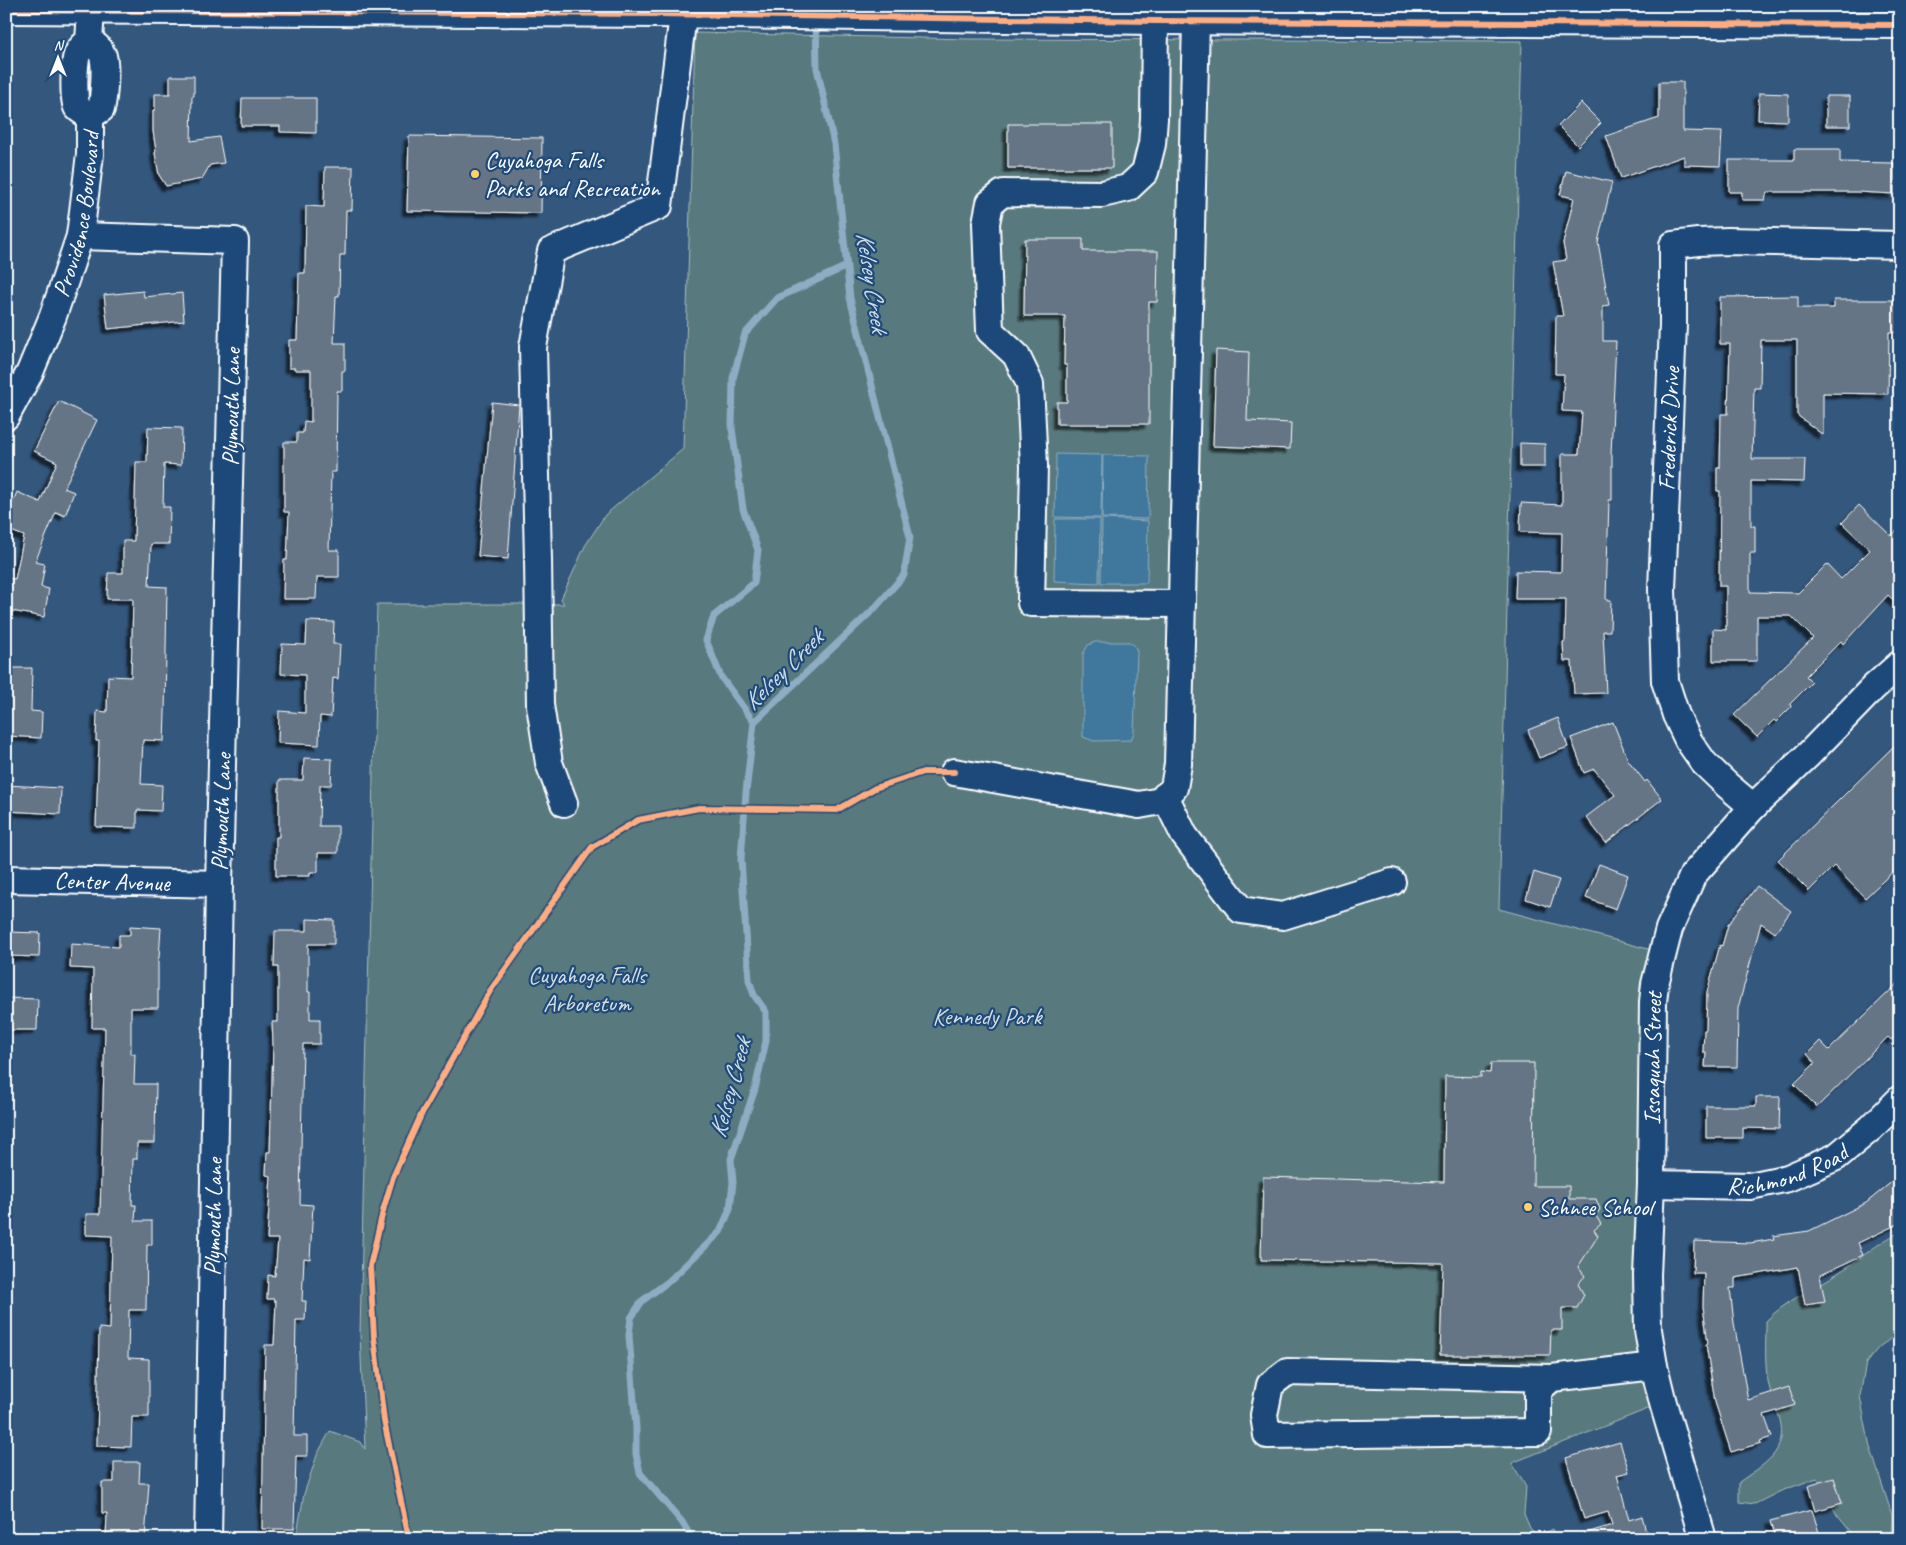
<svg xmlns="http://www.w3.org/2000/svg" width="1906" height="1545" viewBox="0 0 1906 1545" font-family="Caveat,sans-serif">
<defs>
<filter id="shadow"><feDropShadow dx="-4.5" dy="4.5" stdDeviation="1" flood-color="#0009"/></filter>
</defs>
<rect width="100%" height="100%" fill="#34577d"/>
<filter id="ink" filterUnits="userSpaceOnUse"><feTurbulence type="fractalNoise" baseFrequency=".02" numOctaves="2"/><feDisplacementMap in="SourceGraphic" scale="10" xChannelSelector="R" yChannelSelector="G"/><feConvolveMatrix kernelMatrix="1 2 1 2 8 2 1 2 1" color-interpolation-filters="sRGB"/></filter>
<g filter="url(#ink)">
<!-- green -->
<path fill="#597a7e" stroke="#acbcbe" d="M 695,33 L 970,39 L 1522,41 L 1499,909 L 1663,953 L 1653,1002 L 1663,1403 L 1512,1463 L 1526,1487 L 1524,1514 L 1530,1528 L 1538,1536 L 1552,1529 L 1555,1539 L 296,1539 L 304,1494 L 317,1455 L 330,1431 L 360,1442 L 365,1449 L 360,1334 L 377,604 L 564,604 L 561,599 L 585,546 L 605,515 L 683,449 Z
M 1900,1232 L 1900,1334 L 1896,1335 L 1879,1347 L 1866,1363 L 1860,1396 L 1870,1447 L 1892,1515 L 1891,1539 L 1853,1539 L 1850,1531 L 1837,1515 L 1817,1478 L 1781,1491 L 1755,1504 L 1739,1502 L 1739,1482 C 1763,1465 1788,1453 1780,1420 C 1777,1408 1772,1398 1769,1386 C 1764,1366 1766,1342 1766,1321 C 1786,1300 1814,1289 1838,1273 C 1859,1260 1877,1243 1900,1232 Z"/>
<!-- water -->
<path fill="#41779d" stroke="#8dadc4" d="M 1056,454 L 1102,455 L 1101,518 L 1055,517 Z
M 1103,455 L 1149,456 L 1148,519 L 1102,518 Z
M 1055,519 L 1100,519 L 1099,583 L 1054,581 Z
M 1102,519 L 1148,521 L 1147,583 L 1101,583 Z
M 1095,642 L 1129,642 L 1135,646 L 1137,652 L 1134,732 L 1131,740 L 1094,741 L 1083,737 L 1083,654 L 1088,645 Z"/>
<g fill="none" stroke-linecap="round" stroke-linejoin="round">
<!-- stream -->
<path stroke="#8dadc4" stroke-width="7" d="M 754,722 L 721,677 L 706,640 L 714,616 L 754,583 L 758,550 L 743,509 L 732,428 L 733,378 L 745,334 L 777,298 L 847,266
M 692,1539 L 682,1522 L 640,1473 L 636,1454 L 636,1428 L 629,1335 L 631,1318 L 642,1301 L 669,1281 L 720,1232 L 730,1209 L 733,1182 L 731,1159 L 755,1089 L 766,1041 L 766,1012 L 754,995 L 749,980 L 741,859 L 746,792 L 754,722 L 875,608 L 904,575 L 910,537 L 850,298 L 834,144 L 817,68 L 816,20"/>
</g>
<!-- building -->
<path fill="#657585" stroke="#fff" filter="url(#shadow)" d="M 170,76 L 194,76 L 194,96 L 192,96 L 191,141 L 219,137 L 224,163 L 210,165 L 202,179 L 166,186 L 159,175 L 155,153 L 156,151 L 153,131 L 153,110 L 155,110 L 155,94 L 170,94 Z
M 1659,82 L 1683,82 L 1683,131 L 1722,132 L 1720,166 L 1684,165 L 1684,156 L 1621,178 L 1606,136 L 1659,118 Z
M 1759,93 L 1788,94 L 1788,121 L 1758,120 Z
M 1826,96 L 1850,96 L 1850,126 L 1826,126 Z
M 242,98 L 316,98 L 316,133 L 280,132 L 280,126 L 241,126 Z
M 1581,103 L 1601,123 L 1578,146 L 1558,126 Z
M 1008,124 L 1112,124 L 1112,168 L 1008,168 Z
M 409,136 L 542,138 L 541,213 L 407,211 Z
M 1794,149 L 1840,149 L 1840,162 L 1894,163 L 1894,194 L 1857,192 L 1767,192 L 1765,200 L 1742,200 L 1742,192 L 1729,192 L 1729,160 L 1794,160 Z
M 325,167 L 353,167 L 352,210 L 346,210 L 345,255 L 340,255 L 339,296 L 336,296 L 334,343 L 345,343 L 345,371 L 342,371 L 342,391 L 337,391 L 336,472 L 331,472 L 329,550 L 339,550 L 339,577 L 317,577 L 316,599 L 283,599 L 284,560 L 287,560 L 289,512 L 284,512 L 284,442 L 297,442 L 297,433 L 303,433 L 304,421 L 311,422 L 311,370 L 295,370 L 295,368 L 289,368 L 289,340 L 297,340 L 299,273 L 305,273 L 306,206 L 324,207 Z
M 1566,171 L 1612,182 L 1598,242 L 1609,305 L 1603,306 L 1603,341 L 1616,341 L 1611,454 L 1612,454 L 1612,500 L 1609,500 L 1606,600 L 1611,600 L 1610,631 L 1603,631 L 1606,693 L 1574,694 L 1572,661 L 1564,661 L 1563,642 L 1565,641 L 1566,599 L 1515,599 L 1516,571 L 1561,572 L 1562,533 L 1520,532 L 1521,503 L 1562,505 L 1562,454 L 1579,454 L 1582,412 L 1562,411 L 1564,374 L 1555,374 L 1556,316 L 1563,316 L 1553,262 L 1566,260 L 1563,243 L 1574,198 L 1560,195 Z
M 1025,239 L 1083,239 L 1083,251 L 1158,251 L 1157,302 L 1149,302 L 1149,424 L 1057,424 L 1057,402 L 1067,402 L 1067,365 L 1064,365 L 1065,316 L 1024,316 Z
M 143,291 L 144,297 L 182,293 L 184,321 L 108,329 L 104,295 Z
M 1798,296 L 1798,308 L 1834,308 L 1834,300 L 1900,300 L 1900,332 L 1889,332 L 1888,394 L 1823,393 L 1823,435 L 1797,415 L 1797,340 L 1761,340 L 1760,388 L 1754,388 L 1752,459 L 1805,459 L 1804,482 L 1751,481 L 1751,526 L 1755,526 L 1755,553 L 1750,553 L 1750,592 L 1798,593 L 1827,564 L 1841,579 L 1870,550 L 1842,523 L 1859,505 L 1891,536 L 1900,527 L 1900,607 L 1888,595 L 1843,644 L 1841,641 L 1806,676 L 1812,682 L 1790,704 L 1791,707 L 1776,722 L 1774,720 L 1757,737 L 1734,715 L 1813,638 L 1791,616 L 1757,616 L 1757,661 L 1713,661 L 1713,629 L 1726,630 L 1726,586 L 1719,586 L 1720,491 L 1717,491 L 1717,468 L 1720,468 L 1721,414 L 1728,414 L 1730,344 L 1720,344 L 1720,297 Z
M 1216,350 L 1249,352 L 1247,421 L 1291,423 L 1290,449 L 1213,446 Z
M 59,401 L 97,420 L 64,488 L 74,492 L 65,516 L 56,512 L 35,562 L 45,564 L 41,587 L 49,589 L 44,617 L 6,610 L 6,578 L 15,579 L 24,536 L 6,529 L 6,518 L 17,492 L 40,502 L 57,462 L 34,451 Z
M 492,402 L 519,405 L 508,559 L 478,556 Z
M 148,427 L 182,428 L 181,465 L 164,464 L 163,507 L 170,507 L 169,544 L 151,544 L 149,586 L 167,587 L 165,714 L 164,741 L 143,740 L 141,784 L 162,785 L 161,811 L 137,810 L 137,828 L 96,827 L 99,741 L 96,741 L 97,711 L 107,712 L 108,676 L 131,677 L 133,599 L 107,599 L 108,573 L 123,573 L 123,541 L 134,541 L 136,462 L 147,462 Z
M 1520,443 L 1545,444 L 1545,467 L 1520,467 Z
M 307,621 L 334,622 L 333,644 L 340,644 L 338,679 L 333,678 L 331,717 L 320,716 L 319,745 L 278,743 L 279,711 L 305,713 L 305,675 L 281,674 L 282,644 L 306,645 Z
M 6,668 L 32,668 L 31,711 L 42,712 L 41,738 L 6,736 Z
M 1558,718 L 1568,747 L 1539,758 L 1528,730 Z
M 1613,722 L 1628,760 L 1645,782 L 1647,780 L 1662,799 L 1606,843 L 1586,817 L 1615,795 L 1594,769 L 1584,773 L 1571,738 Z
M 1900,740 L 1900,865 L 1865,898 L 1834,866 L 1809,891 L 1778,860 Z
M 304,758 L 332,759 L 331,785 L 320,785 L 319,826 L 338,826 L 338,853 L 318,853 L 318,872 L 310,872 L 310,876 L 276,876 L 276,837 L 279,837 L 279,780 L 303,780 Z
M 6,785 L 61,788 L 60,814 L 6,811 Z
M 1599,864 L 1628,875 L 1616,909 L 1586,898 Z
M 1534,872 L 1559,880 L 1550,907 L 1526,899 Z
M 1757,886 L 1791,911 L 1775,933 L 1761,923 L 1738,1008 L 1737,1067 L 1705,1067 L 1706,1052 L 1703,1052 L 1704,1030 L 1706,1030 L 1707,992 L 1720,945 L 1722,946 L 1728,925 Z
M 307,919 L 334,920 L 334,944 L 308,944 L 308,992 L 310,992 L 310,1019 L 320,1019 L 320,1044 L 303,1044 L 300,1204 L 313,1205 L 310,1259 L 304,1258 L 302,1301 L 306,1301 L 305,1320 L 296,1320 L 294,1436 L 307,1436 L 307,1456 L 296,1456 L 294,1529 L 262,1529 L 265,1345 L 274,1345 L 276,1301 L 274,1301 L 274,1299 L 267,1299 L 268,1275 L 275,1276 L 278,1239 L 267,1239 L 271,1176 L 266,1175 L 267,1152 L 270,1152 L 273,1044 L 272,1022 L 278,1022 L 278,967 L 274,967 L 275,931 L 307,931 Z
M 130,926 L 161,928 L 159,958 L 158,958 L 158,1008 L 131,1008 L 131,1054 L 135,1054 L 134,1084 L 156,1084 L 155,1143 L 137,1143 L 137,1159 L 133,1159 L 132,1205 L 136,1205 L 135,1221 L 152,1221 L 152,1245 L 147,1245 L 146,1310 L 129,1310 L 128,1358 L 149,1359 L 149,1417 L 132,1417 L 131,1447 L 97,1446 L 99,1328 L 110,1329 L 112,1236 L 86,1235 L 86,1214 L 100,1214 L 105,1028 L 92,1028 L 93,969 L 70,968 L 71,944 L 119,947 L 119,935 L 130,935 Z
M 6,932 L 40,933 L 39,957 L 6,956 Z
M 1900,981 L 1900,1031 L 1891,1040 L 1888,1037 L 1817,1107 L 1794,1084 L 1815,1063 L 1807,1054 L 1820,1041 L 1829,1050 Z
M 6,998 L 38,999 L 37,1030 L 6,1030 Z
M 1491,1063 L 1534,1063 L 1533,1186 L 1569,1186 L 1569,1199 L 1596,1199 L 1600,1209 L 1596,1216 L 1601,1224 L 1594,1230 L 1598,1236 L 1578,1267 L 1585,1276 L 1578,1284 L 1584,1295 L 1577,1308 L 1562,1308 L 1562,1330 L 1551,1330 L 1550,1355 L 1440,1355 L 1443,1263 L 1261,1260 L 1263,1177 L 1444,1182 L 1445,1076 L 1481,1077 L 1481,1072 L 1490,1073 Z
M 1756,1097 L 1780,1097 L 1779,1129 L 1743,1128 L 1743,1138 L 1706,1138 L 1706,1106 L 1756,1106 Z
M 1900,1175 L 1900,1223 L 1858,1243 L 1863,1255 L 1820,1275 L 1825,1302 L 1805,1305 L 1798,1267 L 1735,1278 L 1735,1288 L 1730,1288 L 1734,1323 L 1748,1400 L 1789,1387 L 1795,1405 L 1764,1415 L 1772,1437 L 1760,1441 L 1761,1443 L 1731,1452 L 1715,1402 L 1706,1344 L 1708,1344 L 1703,1306 L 1704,1273 L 1693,1273 L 1694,1241 L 1750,1243 L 1774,1239 L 1773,1236 L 1809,1231 L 1866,1203 Z
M 1620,1442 L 1629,1472 L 1617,1475 L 1629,1520 L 1642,1516 L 1648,1539 L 1583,1539 L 1583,1534 L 1612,1525 L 1608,1512 L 1584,1519 L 1566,1458 Z
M 114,1462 L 140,1462 L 139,1483 L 149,1483 L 145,1539 L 106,1539 L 107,1513 L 102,1513 L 102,1482 L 114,1482 Z
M 1834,1478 L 1842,1503 L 1815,1511 L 1808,1486 Z
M 1812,1510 L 1821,1539 L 1775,1539 L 1770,1521 Z"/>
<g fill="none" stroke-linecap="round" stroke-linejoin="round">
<defs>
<g id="minor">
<path d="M 6,10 L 657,14 L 1155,21 L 1900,25"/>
<path d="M 1155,21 L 1154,119 L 1152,144 L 1145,172 L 1128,188 L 1102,194 L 1003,193 L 990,203 L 986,223 L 990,331 L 1016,355 L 1030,384 L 1034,466 L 1031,603 L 1182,604"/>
<path d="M 89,41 C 95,44 100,49 103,56 C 106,66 104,98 101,109 L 90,116"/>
<path d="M 80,236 L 235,241 L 219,884 L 208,1539"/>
<path id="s1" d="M 6,416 L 30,372 L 53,316 L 80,236 L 90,154 L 90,116 C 85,113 80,111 77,107 C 73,100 74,63 77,55 C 79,49 84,45 89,41 L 91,11"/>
<path d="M 954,772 L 1139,805 L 1161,801 L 1174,788 L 1178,764 L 1196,21 L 1194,6"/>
<path d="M 1165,796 L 1184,835 L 1241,910 L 1283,916 L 1392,882"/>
<path d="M 564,803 L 549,763 L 540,705 L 538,559 L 533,347 L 551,251 L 659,206 L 683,15"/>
<path id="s2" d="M 1753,807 L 1727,785 L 1704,763 L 1688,740 L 1676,715 L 1665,681 L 1662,589 L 1673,325 L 1673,245 L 1698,242 L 1728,241 L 1900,245"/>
<path id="s3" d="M 6,879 L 219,884"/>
<path id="s4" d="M 1651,1184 L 1750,1186 L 1788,1178 L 1836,1157 L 1871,1128 L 1900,1099"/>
<path d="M 1552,1378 L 1538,1390 L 1538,1432 L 1267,1435 L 1264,1415 L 1270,1385 L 1287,1372 L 1552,1378 L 1654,1366"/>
<path id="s5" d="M 1703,1539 L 1663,1403 L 1654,1366 L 1648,1330 L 1647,1275 L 1651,1184 L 1653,1002 L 1655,984 L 1669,929 L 1693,875 L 1753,807 L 1809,754 L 1873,688 L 1900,664"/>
</g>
</defs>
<!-- minor casing -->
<use href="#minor" stroke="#fff" stroke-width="30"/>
<!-- minor -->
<use href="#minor" stroke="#1f4a7a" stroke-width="26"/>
<defs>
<path id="cycleway" d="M 6,10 L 657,14 L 1155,21 L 1900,25
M 409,1539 L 384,1421 L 374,1337 L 370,1266 L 384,1207 L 393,1177 L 422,1113 L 490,991 L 592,847 L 638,820 L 699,808 L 837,810 L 875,788 L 923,772 L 954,772"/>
</defs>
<!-- cycleway casing -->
<use href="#cycleway" stroke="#1f4a7a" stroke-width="9"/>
<!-- cycleway -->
<use href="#cycleway" stroke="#ffac80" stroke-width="6"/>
</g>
</g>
<!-- markers -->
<g fill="#ffd166" stroke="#1f4a7a" stroke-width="2">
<circle cx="475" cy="174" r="5"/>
<circle cx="1528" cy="1207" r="5"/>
</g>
<g text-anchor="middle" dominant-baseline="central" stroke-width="4.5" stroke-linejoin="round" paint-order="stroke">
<!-- poi labels -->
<g font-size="24" fill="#fff" stroke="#1f4a7a" text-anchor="start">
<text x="485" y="160">Cuyahoga Falls<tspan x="485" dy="28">Parks and Recreation</tspan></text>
<text x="1538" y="1207">Schnee School</text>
</g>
<!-- street labels -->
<g font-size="24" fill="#fff" stroke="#1f4a7a">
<text stroke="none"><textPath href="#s1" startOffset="216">Providence Boulevard</textPath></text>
<text transform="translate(231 407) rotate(-89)">Plymouth Lane</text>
<text stroke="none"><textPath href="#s2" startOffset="410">Frederick Drive</textPath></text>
<text transform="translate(221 812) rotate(-88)">Plymouth Lane</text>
<text stroke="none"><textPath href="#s3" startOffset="106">Center Avenue</textPath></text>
<text stroke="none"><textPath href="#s5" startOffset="488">Issaquah Street</textPath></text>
<text stroke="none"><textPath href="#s4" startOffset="139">Richmond Road</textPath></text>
<text transform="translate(213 1217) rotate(-89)">Plymouth Lane</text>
</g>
<!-- park labels -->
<g font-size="24" fill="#d6dedf" stroke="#1f4a7a">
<text x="587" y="975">Cuyahoga Falls<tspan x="587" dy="28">Arboretum</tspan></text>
<text x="987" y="1016">Kennedy Park</text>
</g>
<!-- water labels -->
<g font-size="25" font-style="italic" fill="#d0dde6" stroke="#1f4a7a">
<text transform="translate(872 282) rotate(81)">Kelsey Creek</text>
<text transform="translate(783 670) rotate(-45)">Kelsey Creek</text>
<text transform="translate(730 1088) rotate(-75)">Kelsey Creek</text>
</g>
</g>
<!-- margin -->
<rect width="1906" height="1545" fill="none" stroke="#1f4a7a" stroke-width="25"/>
<rect x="12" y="12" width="1881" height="1520" fill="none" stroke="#fff" stroke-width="2" filter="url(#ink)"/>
<!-- north arrow -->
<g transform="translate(58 58)" stroke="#1f4a7a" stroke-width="4" paint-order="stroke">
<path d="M0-4L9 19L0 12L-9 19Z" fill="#ffffff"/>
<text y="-8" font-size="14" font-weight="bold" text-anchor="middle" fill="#ffffff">N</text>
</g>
</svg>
